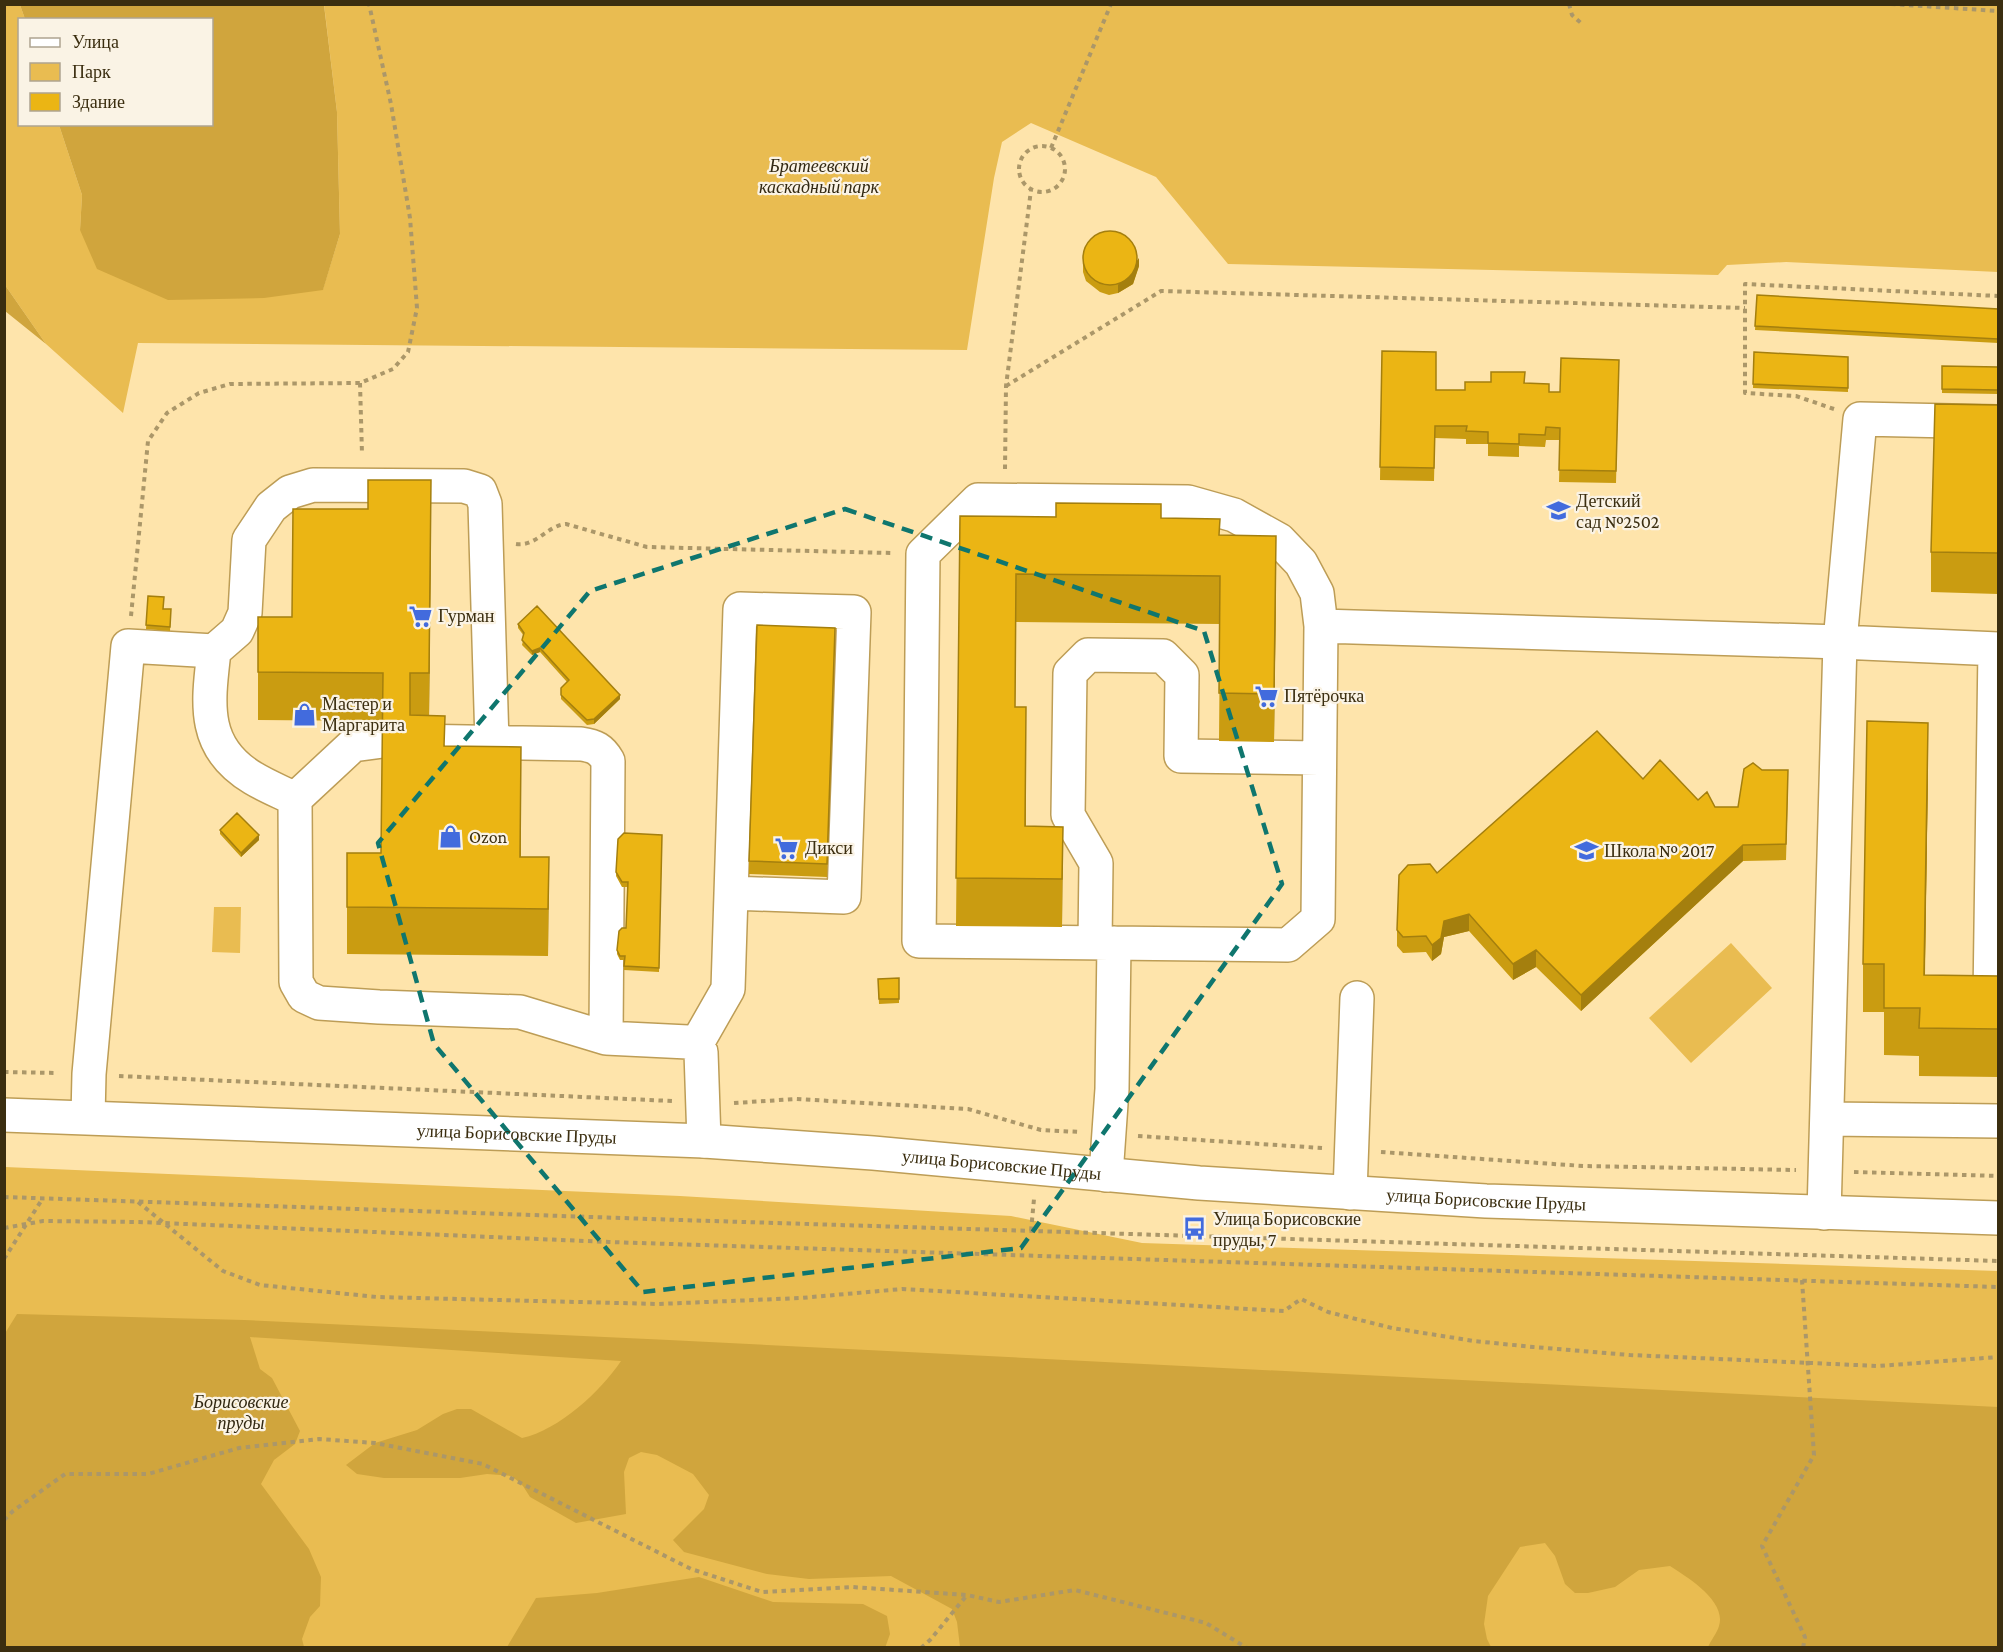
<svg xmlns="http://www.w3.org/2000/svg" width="2003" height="1652" viewBox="0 0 2003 1652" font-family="'Crimson Pro',serif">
<rect width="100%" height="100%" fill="#fee4ab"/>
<!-- green -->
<path fill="#e9bc51" d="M 324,4 L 1998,5 L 1998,272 L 1786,262 L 1727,265 L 1718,275 L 1228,264 L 1156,177 L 1031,123 L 1002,142 L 994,178 L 967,350 L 138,343 L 123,413 L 46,344 L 5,285 L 4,5 L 20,5 L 25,19 L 20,20 L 20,124 L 59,125 L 82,195 L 80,230 L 323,289 L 340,234 L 337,112 Z
M 214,907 L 241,907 L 240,953 L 212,952 Z
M 1731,943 L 1772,988 L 1691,1063 L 1649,1018 Z
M 5,1167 L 680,1196 L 1011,1216 L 1142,1243 L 1998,1271 L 1998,1647 L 5,1647 Z"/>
<!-- forest -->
<path fill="#d0a53d" d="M 20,5 L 324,5 L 337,112 L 340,234 L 323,290 L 264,298 L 168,300 L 97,269 L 80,230 L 82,195 L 59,125 L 212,124 L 212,20 L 25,19 Z
M 5,285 L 46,344 L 5,311 Z
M 17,1314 L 244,1320 L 669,1340 L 1998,1407 L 1998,1647 L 1708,1647 C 1711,1640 1717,1633 1719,1626 C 1727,1601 1687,1577 1670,1566 L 1639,1570 L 1615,1587 L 1588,1593 L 1575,1593 L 1565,1584 L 1555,1556 L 1545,1543 L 1520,1547 L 1488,1596 L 1484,1624 L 1487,1639 L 1491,1647 L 960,1647 L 957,1622 L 952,1609 L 891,1576 L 809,1579 L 767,1574 L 684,1552 L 673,1540 L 704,1509 L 709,1495 L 693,1474 L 657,1455 L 641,1452 L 629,1458 L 624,1472 L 626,1514 L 576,1523 L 530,1497 L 523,1486 L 512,1476 L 487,1474 L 460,1478 L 384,1478 L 357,1474 L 346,1465 L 375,1443 L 417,1430 L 443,1414 L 457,1409 L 471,1409 L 522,1438 C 559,1430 601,1391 621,1361 L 250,1337 L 260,1369 L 272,1378 L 300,1431 L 295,1444 L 274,1460 L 261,1484 L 309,1549 L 321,1577 L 320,1606 L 310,1617 L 302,1639 L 304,1647 L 5,1647 L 4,1335 Z
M 699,1577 L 773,1602 L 863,1604 L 887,1616 L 890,1634 L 885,1648 L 507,1647 L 536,1598 L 597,1593 Z"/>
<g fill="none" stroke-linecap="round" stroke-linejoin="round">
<defs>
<path id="minor" d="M 978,500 L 1188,502 L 1234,515 L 1279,540 L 1301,563 L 1317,593 L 1321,626 L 1318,919 L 1288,945 L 919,941 L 923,554 Z
M 1321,626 L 1840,642 L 1998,649
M 1995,649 L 1990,998 L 1998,999
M 214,651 C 208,703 201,747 253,778 C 266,786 281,792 295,799 L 353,745 L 383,741
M 410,741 L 581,744 C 595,746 601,749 608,761 L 606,1038 L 688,1042 L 696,1045 L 701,1052 L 704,1141
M 295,799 L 296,982 L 304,996 L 319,1003 L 379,1007 L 520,1012 L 606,1038
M 1095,943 L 1096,863 L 1068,815 L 1070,673 L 1088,655 L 1163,656 L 1182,675 L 1181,756 L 1319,758
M 696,1045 L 728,989 L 740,609 L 854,612 L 844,897 L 731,893
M 88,1117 L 89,1074 L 128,646 L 214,651 L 237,631 L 245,613 L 249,540 L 271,507 L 290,492 L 313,485 L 464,486 L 480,491 L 485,504 L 492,743
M 1828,1119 L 1998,1121
M 1106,1175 L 1112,1089 L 1114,943
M 1350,1193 L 1357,998
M 1824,1213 L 1840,642 L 1860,419 L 1998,422"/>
<g id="major">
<path id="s1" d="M 4,1115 L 704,1141 L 873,1153 L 1199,1183 L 1486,1201 L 1998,1218"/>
</g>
</defs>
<!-- minor casing -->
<use href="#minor" stroke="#bd9d56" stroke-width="36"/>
<!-- major casing -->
<use href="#major" stroke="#bd9d56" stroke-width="36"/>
<!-- path -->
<path stroke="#ab9769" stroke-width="4" stroke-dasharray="4.5 4.5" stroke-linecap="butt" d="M 1569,4 L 1572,15 L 1581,23
M 1891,4 L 1998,11
M1019 169a23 23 0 1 1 46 0a23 23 0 1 1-46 0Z
M 1051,148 L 1111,4
M 360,383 L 362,454
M 1006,386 L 1161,291 L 1745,308
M 1834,409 L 1796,396 L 1745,393 L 1745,284 L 1998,296
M 1005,469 L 1006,386 L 1031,190
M 516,544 C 536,547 548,525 566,524 L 647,547 L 892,553
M 131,616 L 148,441 L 167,413 L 199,393 L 230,384 L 360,383 L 393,369 L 408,352 L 417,308 L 410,218 L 391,104 L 369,4
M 4,1072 L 58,1073
M 119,1076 L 672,1101
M 734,1103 L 796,1099 L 968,1109 L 1041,1130 L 1080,1132
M 1138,1136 L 1322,1148
M 1381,1152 L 1583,1166 L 1796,1170
M 1854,1172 L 1998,1176
M 4,1197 L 680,1220 L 1998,1261
M 138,1202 L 223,1271 L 260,1285 L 377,1297 L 659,1304 L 801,1298 L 902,1289 L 1284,1311 L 1301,1299 L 1328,1312 L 1392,1328 L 1474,1341 L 1533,1347 L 1630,1355 L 1878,1366 L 1998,1357
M 4,1228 L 43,1221 L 139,1222 L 609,1242 L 1998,1287
M 1031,1231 L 1034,1199
M 4,1259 L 43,1198
M 1802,1280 L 1814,1455 L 1762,1546 L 1805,1637 L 1803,1648
M 4,1520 L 13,1511 L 65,1474 L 148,1474 L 239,1448 L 319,1439 L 375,1443 L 483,1464 L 691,1569 L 762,1592 L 852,1587 L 967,1595 L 999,1602 L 1075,1590 L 1206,1623 L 1247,1648
M 921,1648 L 930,1640 L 967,1595"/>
<!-- minor -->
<use href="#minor" stroke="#fff" stroke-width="33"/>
<!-- major -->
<use href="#major" stroke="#fff" stroke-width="33"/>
</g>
<!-- wall -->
<path fill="#ca9c11" d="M 1083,254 L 1139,266 L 1133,284 L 1118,293 L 1109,295 L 1100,292 L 1086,281 L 1083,272 Z
M 1757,295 L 1998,309 L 1998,343 L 1755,330 Z
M 1382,351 L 1436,390 L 1465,390 L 1525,383 L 1549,392 L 1560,392 L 1619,360 L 1616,483 L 1559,482 L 1560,440 L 1546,440 L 1545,447 L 1519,446 L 1519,457 L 1488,456 L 1488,444 L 1466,444 L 1466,439 L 1435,438 L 1434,481 L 1380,480 Z
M 1754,352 L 1848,357 L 1848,392 L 1753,388 Z
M 1942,366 L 1998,367 L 1998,394 L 1942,393 Z
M 1998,405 L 1998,594 L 1931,592 L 1931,552 Z
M 960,516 L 1161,518 L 1220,535 L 1276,583 L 1274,742 L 1219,741 L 1220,624 L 1016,622 L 1015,707 L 1026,754 L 1026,826 L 1063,827 L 1062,927 L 956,926 Z
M 431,528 L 429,715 L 445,746 L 521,747 L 521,857 L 549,857 L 548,956 L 347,954 L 347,853 L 381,853 L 383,721 L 258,720 L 258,617 L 292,617 Z
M 148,596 L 163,609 L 171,609 L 170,631 L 146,629 Z
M 518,624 L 620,699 L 594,724 L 587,725 L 561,699 L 561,688 L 567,682 L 540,652 L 532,655 L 522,645 L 524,636 L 518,628 Z
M 835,641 L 827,877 L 749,874 L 749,861 Z
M 1762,770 L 1788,787 L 1786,860 L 1743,861 L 1581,1011 L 1536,967 L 1513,980 L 1469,931 L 1444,937 L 1441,954 L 1432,961 L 1426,952 L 1403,953 L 1397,946 L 1397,930 L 1437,873 L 1643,779 L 1715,807 L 1738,807 Z
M 1928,771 L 1925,975 L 1998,976 L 1998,1077 L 1919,1076 L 1919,1056 L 1884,1055 L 1884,1012 L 1863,1012 L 1863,964 Z
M 220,830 L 259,840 L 241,857 L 220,834 Z
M 662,835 L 659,972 L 624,970 L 624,960 L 620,960 L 617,954 L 619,931 L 626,928 L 628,887 L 622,887 L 616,876 L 618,839 Z
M 899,978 L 899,1003 L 879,1004 L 878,979 Z"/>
<!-- shaded-wall -->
<path fill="#a47f0e" d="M 1139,258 L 1139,266 L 1133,284 L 1118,293 L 1118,285 Z
M 431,480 L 431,528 L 429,721 L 429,673 Z
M 1276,536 L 1276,583 L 1274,742 L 1274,694 Z
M 540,648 L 540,652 L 532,655 L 532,651 Z
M 620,695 L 620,699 L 594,724 L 594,719 Z
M 1928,723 L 1928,771 L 1924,1023 L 1924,975 Z
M 1063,827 L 1063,874 L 1062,927 Z
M 259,835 L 259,840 L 241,857 L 241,853 Z
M 1743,845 L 1743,861 L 1581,1011 L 1581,995 Z
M 549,857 L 549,905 L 548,956 Z
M 1469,914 L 1469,931 L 1444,937 L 1441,954 L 1432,961 L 1432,945 L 1444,921 Z
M 1536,950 L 1536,967 L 1513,980 L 1513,964 Z"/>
<!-- building -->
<path fill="#ebb514" stroke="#a47f0e" stroke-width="1.5" d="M1083 258a27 27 0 1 1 54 0a27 27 0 1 1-54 0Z
M 1757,295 L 1998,309 L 1998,339 L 1755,326 Z
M 1382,351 L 1436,352 L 1436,390 L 1465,390 L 1465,382 L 1491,382 L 1491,372 L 1525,372 L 1524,383 L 1549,384 L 1549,392 L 1560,392 L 1561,358 L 1619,360 L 1616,471 L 1559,470 L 1560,428 L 1546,427 L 1545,435 L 1519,434 L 1519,444 L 1488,443 L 1488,432 L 1466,431 L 1467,426 L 1435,426 L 1434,468 L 1380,467 Z
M 1754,352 L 1848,357 L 1848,388 L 1753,384 Z
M 1942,366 L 1998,367 L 1998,390 L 1942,389 Z
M 1935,404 L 1998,405 L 1998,553 L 1931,552 Z
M 368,480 L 431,480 L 429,673 L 410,673 L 410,715 L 445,716 L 444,746 L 521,747 L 520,857 L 549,857 L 548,909 L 347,907 L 347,853 L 381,853 L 383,673 L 258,672 L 258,617 L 292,617 L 293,509 L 368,509 Z
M 1056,503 L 1161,504 L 1161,518 L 1220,519 L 1219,535 L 1276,536 L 1274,694 L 1219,693 L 1220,576 L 1016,574 L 1015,707 L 1026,707 L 1025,826 L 1063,827 L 1062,879 L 956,878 L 960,516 L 1056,517 Z
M 148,596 L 164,597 L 163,609 L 171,609 L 170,627 L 146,625 Z
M 537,606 L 620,695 L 594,719 L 587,720 L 561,695 L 561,688 L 569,680 L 540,648 L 532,651 L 522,640 L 524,633 L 518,624 Z
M 757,625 L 835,628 L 827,864 L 749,861 Z
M 1867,721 L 1928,723 L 1924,975 L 1998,976 L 1998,1029 L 1919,1028 L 1920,1008 L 1884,1008 L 1884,964 L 1863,964 Z
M 1597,731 L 1643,779 L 1660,760 L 1698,800 L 1707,792 L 1715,807 L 1738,807 L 1744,769 L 1753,763 L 1762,770 L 1788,770 L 1786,844 L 1743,845 L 1581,995 L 1536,950 L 1513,964 L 1469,914 L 1444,921 L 1441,938 L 1432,945 L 1426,936 L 1403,937 L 1397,930 L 1399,875 L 1408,865 L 1430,864 L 1437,873 Z
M 237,813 L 259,835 L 241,853 L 220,830 Z
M 624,833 L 662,835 L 659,968 L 624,966 L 625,956 L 620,956 L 617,950 L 619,931 L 622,928 L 626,928 L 628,882 L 622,882 L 616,872 L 618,839 Z
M 899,978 L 899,999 L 879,999 L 878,979 Z"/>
<!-- marked area -->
<path fill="none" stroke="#0f766e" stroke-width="4.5" stroke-dasharray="12 8" stroke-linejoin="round" d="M 845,509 L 1204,631 L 1282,884 L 1021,1248 L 643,1292 L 434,1044 L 378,843 L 590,591 Z"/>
<!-- icons -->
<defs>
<symbol id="school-bare" viewBox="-9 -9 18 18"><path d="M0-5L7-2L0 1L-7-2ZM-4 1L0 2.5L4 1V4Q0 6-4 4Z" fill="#426bdd" stroke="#faf3e5" stroke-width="2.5" paint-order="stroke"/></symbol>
<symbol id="supermarket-bare" viewBox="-9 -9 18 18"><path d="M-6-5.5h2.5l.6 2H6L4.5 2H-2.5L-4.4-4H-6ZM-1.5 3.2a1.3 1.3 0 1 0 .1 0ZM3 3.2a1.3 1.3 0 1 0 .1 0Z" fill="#426bdd" stroke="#faf3e5" stroke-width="2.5" paint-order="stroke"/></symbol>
<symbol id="shop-bare" viewBox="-9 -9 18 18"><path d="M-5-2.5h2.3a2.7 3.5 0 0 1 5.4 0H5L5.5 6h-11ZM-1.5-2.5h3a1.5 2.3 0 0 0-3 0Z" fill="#426bdd" stroke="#faf3e5" stroke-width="2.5" paint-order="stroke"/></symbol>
<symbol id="bus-bare" viewBox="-9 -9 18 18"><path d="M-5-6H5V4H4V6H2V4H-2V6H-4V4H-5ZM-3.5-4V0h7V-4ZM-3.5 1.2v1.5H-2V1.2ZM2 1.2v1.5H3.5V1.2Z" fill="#426bdd" stroke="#faf3e5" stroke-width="2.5" paint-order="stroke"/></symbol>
</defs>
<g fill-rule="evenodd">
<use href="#school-bare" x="1542" y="494" width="33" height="33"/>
<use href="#supermarket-bare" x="404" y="600" width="33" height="33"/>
<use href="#supermarket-bare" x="1250" y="680" width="33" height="33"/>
<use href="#shop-bare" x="288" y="698" width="33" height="33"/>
<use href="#shop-bare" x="434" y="820" width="33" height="33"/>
<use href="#supermarket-bare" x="770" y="832" width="33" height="33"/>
<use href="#school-bare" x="1570" y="834" width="33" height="33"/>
<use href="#bus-bare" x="1178" y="1212" width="33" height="33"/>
</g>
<g text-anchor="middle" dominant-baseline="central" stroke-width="4.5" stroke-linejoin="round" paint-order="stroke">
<!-- park labels -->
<g font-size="18" font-style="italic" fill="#322812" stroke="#faf3e5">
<text x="819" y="166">Братеевский<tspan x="819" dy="21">каскадный парк</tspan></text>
<text x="241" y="1402">Борисовские<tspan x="241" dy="21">пруды</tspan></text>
</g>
<!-- poi labels -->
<g font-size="18" fill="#3b2e10" stroke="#faf3e5" text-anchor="start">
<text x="1576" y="501">Детский<tspan x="1576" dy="21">сад №2502</tspan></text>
<text x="438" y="616">Гурман</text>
<text x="1284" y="696">Пятёрочка</text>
<text x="322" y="704">Мастер и<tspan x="322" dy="21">Маргарита</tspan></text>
<text x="469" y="837">Ozon</text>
<text x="805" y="848">Дикси</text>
<text x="1604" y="851">Школа № 2017</text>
<text x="1213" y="1219">Улица Борисовские<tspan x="1213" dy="21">пруды, 7</tspan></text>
</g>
<!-- street labels -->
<g font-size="18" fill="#3b2e10" stroke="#faf3e5">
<text stroke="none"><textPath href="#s1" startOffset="513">улица Борисовские Пруды</textPath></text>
<text stroke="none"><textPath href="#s1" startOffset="999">улица Борисовские Пруды</textPath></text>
<text stroke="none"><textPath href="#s1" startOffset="1485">улица Борисовские Пруды</textPath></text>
</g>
</g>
<!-- border -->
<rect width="2003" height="1652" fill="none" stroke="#3b2e10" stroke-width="12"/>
<!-- legend -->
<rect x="18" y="18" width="195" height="108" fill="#faf3e5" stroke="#aea490" stroke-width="1.5"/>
<rect x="30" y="38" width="30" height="9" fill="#ffffff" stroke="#aea490" stroke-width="1.5"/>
<text x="72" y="48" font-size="18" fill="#3b2e10">Улица</text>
<rect x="30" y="63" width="30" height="18" fill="#e9bc51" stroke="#aea490" stroke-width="1.5"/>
<text x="72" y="78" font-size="18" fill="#3b2e10">Парк</text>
<rect x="30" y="93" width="30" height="18" fill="#ebb514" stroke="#aea490" stroke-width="1.5"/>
<text x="72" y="108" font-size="18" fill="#3b2e10">Здание</text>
</svg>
